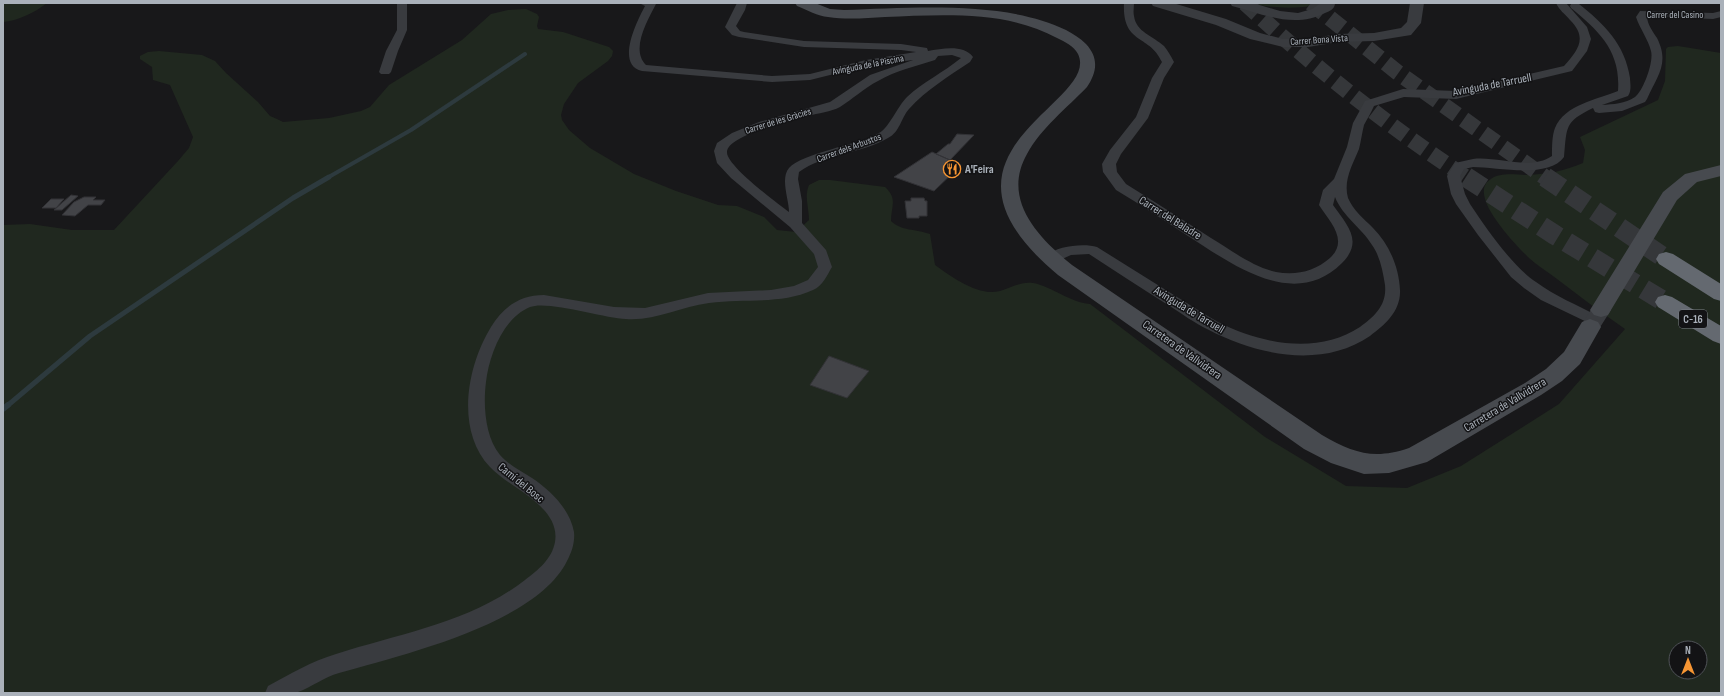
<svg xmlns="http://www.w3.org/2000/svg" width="1724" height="696" viewBox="0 0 1724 696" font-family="'Sofia Sans Condensed',sans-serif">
<rect width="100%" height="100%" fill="#18181a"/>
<!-- green -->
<path fill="#20281f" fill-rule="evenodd" d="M 3,3 L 47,3 C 36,12 17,21 3,22 Z
M 1251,3 L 1312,3 L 1311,6 C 1292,9 1270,8 1251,3 Z
M 526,9 L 537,14 L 539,17 L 537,26 L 538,29 L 563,32 L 609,47 L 613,51 L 612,56 L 608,61 L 578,83 L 564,104 L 561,115 L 562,120 L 569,130 L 590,148 L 634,174 L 676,191 L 718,205 L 737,206 L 764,217 L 777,230 L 796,232 L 809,220 C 809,207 804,197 809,185 L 819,180 L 830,180 L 885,187 C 898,199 891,206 891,221 C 901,231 916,229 930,234 L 935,265 C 952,277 979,297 1000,291 C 1011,288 1021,281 1033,283 C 1053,287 1069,302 1090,304 L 1265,437 L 1346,486 L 1407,488 L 1461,466 L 1559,404 L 1625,329 C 1600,312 1577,294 1553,276 C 1545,270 1537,265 1529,258 C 1517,246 1465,194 1491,179 C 1501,172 1516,175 1527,175 C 1549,174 1564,171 1583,163 L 1585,150 L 1580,137 L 1658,100 L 1665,81 L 1666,49 L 1668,47 L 1678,46 L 1721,53 L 1721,693 L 3,693 L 3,225 L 30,224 L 72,230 L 114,230 L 178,161 L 189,148 L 193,137 L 170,85 L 153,80 L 152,67 L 140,59 L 140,56 L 148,52 L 159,51 L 202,55 L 215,61 L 226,73 L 258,102 L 270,116 L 277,119 L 283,122 L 329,118 L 361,111 L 370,107 L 389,85 L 462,40 L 491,14 L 508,10 ZM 1676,648 L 1700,648 L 1700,672 L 1676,672 Z"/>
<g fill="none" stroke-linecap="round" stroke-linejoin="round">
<!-- stream-far2 -->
<path stroke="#2d3a3e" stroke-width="4" d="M 327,178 L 411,130 L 525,54"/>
<!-- stream-far1 -->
<path stroke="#2d3a3e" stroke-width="5" d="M 7,406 L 90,336 L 293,198 L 329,177"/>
<!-- stream -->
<path stroke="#2d3a3e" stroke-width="6" d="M 3,409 L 8,405"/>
</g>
<!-- building -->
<path fill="#424347" stroke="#323236" d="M 957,134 L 974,135 L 950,160 L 936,154 L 948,144 L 950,144 Z
M 932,152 L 961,165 L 934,191 L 894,177 Z
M 71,195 L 78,196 L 62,210 L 54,210 Z
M 84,197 L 96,197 L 93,200 L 105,200 L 101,205 L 88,205 L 75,216 L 62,215 L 74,202 Z
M 911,198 L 924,198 L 925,201 L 927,201 L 927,216 L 919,216 L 919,218 L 907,218 L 905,201 L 911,201 Z
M 51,199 L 64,199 L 56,208 L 42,208 Z
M 829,356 L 869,371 L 847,398 L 810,385 Z"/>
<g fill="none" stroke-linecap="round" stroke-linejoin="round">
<!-- motorway-tunnel-far1 -->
<path stroke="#35373a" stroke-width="16" stroke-dasharray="16 8" stroke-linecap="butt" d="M 1245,3 C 1315,68 1388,126 1467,178
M 1311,3 L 1397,72 L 1546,178"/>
<!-- motorway-tunnel -->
<path stroke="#35373a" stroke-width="20" stroke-dasharray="20 10" stroke-linecap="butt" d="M 1466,177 L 1555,235 L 1665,302
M 1545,177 L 1666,259"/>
<!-- minor -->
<path fill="#393b3f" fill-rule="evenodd" d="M 397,3 L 407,3 L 407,30 L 398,51 L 391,72 L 389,74 L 381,74 L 379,72 L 386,51 L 397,30 Z
M 639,3 L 656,4 C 648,20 630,49 646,65 L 772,76 L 810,74 L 866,60 L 916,52 L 901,50 L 804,47 L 739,37 L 732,35 L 725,27 L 737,3 L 747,3 L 745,10 L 736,26 L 740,31 L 744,32 L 804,41 L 901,44 L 927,48 L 928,51 C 942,49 963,44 973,57 L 970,62 C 949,76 926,90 909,109 C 901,118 900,132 888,138 C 861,154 825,153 799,172 L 798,179 L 802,201 L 802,223 L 826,250 L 832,267 C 827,275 823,286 813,290 C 780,305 744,298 709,303 C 680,307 655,321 626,319 C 604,318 547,300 530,307 C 503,318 489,356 486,382 C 483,405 485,437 500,455 C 509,465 521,471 532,478 C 550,490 570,509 574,532 C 575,542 572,552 567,561 C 536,624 402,655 339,673 C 324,677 312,687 298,692 C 289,696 275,693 265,693 L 268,686 C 290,674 312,661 336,654 C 402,633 469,623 525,580 C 538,570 552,559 555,542 C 561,506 509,488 490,467 C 455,430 467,366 491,327 C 503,307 520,295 544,295 L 614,307 L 645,308 L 708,293 L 771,290 L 794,286 L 808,280 L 818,267 L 814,254 L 790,227 L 731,178 L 717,163 L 714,151 L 717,143 L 732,133 L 759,122 L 830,102 L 870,75 L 913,60 L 866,66 L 810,80 L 772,82 L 642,71 C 615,65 637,21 645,6 ZM 952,55 L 961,58 C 944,72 923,82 907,97 C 897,107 889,128 879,133 C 858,145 802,153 789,168 C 780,178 789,200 789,212 C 777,203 726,165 727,152 C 727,135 793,120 808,116 C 818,113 831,112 840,107 C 853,99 864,88 878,81 C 895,71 916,66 935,60 L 938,56 Z
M 1124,3 L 1134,3 C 1134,7 1133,12 1134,16 C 1136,32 1153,36 1164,46 C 1168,51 1171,56 1174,62 L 1164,78 L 1148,118 L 1121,154 L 1116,164 L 1117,172 L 1126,184 C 1155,202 1183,220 1211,238 C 1231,250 1253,267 1276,272 C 1296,276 1315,271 1330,258 C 1349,240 1330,222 1319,205 L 1323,190 L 1334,179 L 1347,147 L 1353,123 L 1365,101 L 1403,89 L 1456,91 L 1564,66 C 1578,50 1588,38 1570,20 C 1565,14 1559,10 1556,3 L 1566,3 L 1587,27 L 1591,39 L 1587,51 L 1572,71 L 1456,99 L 1404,97 L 1374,106 C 1371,113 1367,119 1364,125 C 1362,133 1361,141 1359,149 C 1353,164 1343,180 1348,198 C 1353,210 1364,219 1373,228 C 1389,244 1399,267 1400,290 C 1401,311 1385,325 1370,336 C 1322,369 1257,355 1209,330 C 1194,323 1181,313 1168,305 C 1141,288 1115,271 1089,254 L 1071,255 L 1051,264 L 1046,262 L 1044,259 C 1052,246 1083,243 1097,247 C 1121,262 1145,277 1169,292 C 1186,302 1202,313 1218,322 C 1261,344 1318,355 1360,327 C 1375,316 1387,305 1385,285 C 1383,272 1380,256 1372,245 C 1361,227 1343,217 1335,197 L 1333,205 C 1347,225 1364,241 1342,263 C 1294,311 1232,264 1188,236 C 1164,220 1141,205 1116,190 L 1103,172 L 1102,164 L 1110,150 L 1136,117 L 1152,78 L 1162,62 C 1150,34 1122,45 1124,3 Z
M 1576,3 L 1579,4 C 1604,24 1625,44 1630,78 C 1630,83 1632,90 1628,96 L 1602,105 C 1613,104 1625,104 1635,97 C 1643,91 1654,62 1651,51 C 1648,39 1640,29 1636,17 L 1640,11 L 1713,13 L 1721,11 L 1721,17 L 1713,19 L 1647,16 C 1647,24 1653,32 1657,38 C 1670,64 1657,76 1647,99 L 1645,102 L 1622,111 L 1599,113 L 1595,112 L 1593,108 C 1564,122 1567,127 1564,157 C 1549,179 1497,167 1473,167 L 1464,169 L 1460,176 L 1465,194 L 1470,204 C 1486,228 1512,266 1536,282 C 1555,296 1577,305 1598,316 L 1601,320 L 1598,324 L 1593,325 L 1541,300 L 1524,288 L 1511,277 L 1478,235 L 1456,204 L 1451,194 L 1447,176 L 1455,163 C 1461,162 1467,160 1473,159 C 1498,156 1530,171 1552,156 C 1552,146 1552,136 1555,128 C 1564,105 1598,99 1618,91 C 1621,51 1599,31 1571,8 L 1570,6 L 1571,4 Z"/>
<!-- tertiary -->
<path fill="#393b3f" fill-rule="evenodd" d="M 1151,3 L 1173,3 L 1226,19 L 1260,33 L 1283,39 L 1308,39 L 1338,34 L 1374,33 L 1401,28 L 1407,22 L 1410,3 L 1424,3 L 1421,23 L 1411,35 L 1374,41 L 1338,42 L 1308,47 L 1283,47 L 1250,39 L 1216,25 L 1153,6 Z
M 1230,3 L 1253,3 L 1280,11 L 1298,13 L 1312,9 L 1321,3 L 1335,3 C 1335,9 1330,11 1325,13 C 1294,29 1263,14 1232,6 Z
M 1601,303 L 1608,305 L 1611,310 L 1597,332 L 1590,334 L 1583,332 L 1580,327 L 1594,305 Z"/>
<!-- secondary -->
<path fill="#474a4f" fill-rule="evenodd" d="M 795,3 L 815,3 L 830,9 L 844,10 C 911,8 1005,0 1066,30 C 1073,34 1080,38 1086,44 C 1099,58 1097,72 1087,87 C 1067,108 1041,128 1027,154 C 1001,200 1039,238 1072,265 L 1322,435 C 1353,453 1374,460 1409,448 L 1525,383 L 1546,369 L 1564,352 L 1582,322 L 1590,319 L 1598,322 L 1601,327 L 1580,364 L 1562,381 L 1541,395 L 1427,462 L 1389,473 L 1364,474 L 1331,463 L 1304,449 L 1058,275 C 909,151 1102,104 1078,54 C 1074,46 1065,42 1057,38 C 1007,10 941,15 885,17 C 867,18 847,20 828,17 C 818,16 807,10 797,6 Z
M 1721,165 L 1721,176 L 1697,182 L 1677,200 L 1608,315 L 1601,317 L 1594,315 L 1590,310 L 1663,192 L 1685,174 Z"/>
<!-- motorway -->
<path fill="#646970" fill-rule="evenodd" d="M 1666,252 L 1673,254 L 1721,284 L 1721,301 L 1714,299 L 1659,264 L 1656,259 L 1659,254 Z
M 1665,295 L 1672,297 L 1721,326 L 1721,344 L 1713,341 L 1658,307 L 1655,302 L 1658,297 Z"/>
</g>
<!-- icons -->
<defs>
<symbol id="restaurant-ring" viewBox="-11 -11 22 22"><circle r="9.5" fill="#131315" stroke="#f69533" stroke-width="1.5"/><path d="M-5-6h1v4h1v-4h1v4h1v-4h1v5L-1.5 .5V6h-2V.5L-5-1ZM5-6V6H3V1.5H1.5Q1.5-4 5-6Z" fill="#f69533"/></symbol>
</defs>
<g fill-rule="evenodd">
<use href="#restaurant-ring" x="942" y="159" width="20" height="20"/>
</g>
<g text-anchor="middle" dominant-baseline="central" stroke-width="3" stroke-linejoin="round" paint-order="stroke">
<!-- far-street labels -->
<g font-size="10" fill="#aab1ba" stroke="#131315">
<text x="1675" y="15">Carrer del Casino</text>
<text transform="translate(1319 40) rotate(-4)">Carrer Bona Vista</text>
<text transform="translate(868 65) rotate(-11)">Avinguda de la Piscina</text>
<text transform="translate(778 121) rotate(-17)">Carrer de les Gràcies</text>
<text transform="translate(849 148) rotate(-20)">Carrer dels Arbustos</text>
</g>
<!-- shield labels -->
<rect fill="#131315" stroke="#7d8288" stroke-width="1" x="1679" y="310" width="28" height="18" rx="3"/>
<g font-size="11" font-weight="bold" fill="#aab1ba">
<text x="1693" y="319">C-16</text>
</g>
<!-- street labels -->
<g font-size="12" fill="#aab1ba" stroke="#131315">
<text transform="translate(1492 85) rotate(-11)">Avinguda de Tarruell</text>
<text transform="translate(1170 218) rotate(32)">Carrer del Baladre</text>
<text transform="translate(1189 310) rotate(31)">Avinguda de Tarruell</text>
<text transform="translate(1182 350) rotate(35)">Carretera de Vallvidrera</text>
<text transform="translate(1505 405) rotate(-31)">Carretera de Vallvidrera</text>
<text transform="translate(521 483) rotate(39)">Camí del Bosc</text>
</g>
<!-- poi labels -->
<g font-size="12" font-weight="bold" fill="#aab1ba" stroke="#131315" text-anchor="start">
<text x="965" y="169">A'Feira</text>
</g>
</g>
<!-- border -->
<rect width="1724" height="696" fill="none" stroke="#aab1ba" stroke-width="8"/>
<!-- north arrow -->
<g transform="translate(1688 660)"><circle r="19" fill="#131315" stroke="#4f5257"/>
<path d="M0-3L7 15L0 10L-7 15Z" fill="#f69533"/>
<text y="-6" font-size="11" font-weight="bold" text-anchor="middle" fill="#aab1ba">N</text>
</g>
</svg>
